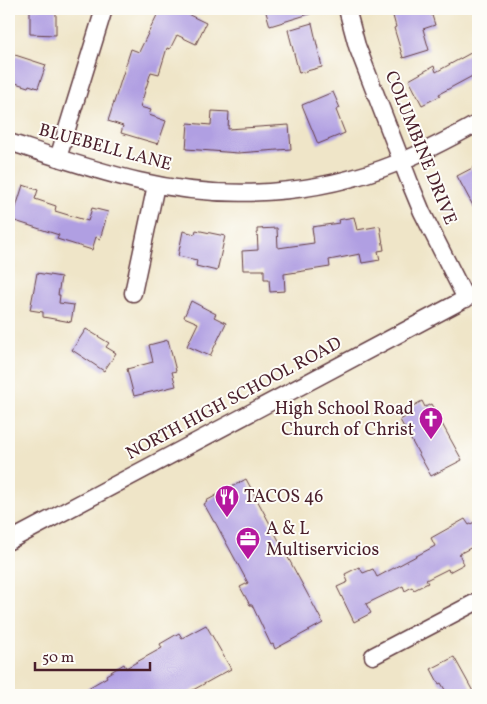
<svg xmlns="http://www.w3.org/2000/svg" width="487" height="704" viewBox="0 0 487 704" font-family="Vollkorn,serif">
<rect width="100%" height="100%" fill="#fdfcf7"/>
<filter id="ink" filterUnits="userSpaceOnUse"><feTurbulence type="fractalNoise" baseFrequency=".02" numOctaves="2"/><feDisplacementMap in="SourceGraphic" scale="10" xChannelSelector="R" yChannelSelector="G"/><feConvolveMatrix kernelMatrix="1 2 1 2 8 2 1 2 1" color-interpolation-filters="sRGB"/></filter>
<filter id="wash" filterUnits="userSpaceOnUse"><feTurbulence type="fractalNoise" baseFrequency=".0096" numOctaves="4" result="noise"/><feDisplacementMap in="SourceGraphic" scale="20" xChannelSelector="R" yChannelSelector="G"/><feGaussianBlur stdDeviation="1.12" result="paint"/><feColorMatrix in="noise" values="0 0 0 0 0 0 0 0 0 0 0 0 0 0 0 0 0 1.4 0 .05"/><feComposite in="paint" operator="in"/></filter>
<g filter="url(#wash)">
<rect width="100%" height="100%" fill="#efe5c8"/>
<g id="blocks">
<!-- building -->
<path fill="#b09fe2" d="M 30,9 L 56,9 L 56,35 L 30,34 Z
M 160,9 L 177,9 L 206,23 L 196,44 L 177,35 L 170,49 L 167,48 L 159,74 L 151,72 L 140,107 L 151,110 L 149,115 L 166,121 L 158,144 L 121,133 L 123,126 L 108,121 L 131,49 L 139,52 Z
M 265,9 L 316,9 L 316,12 L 270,26 Z
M 417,9 L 430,9 L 435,25 L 423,29 L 429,50 L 403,58 L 394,28 L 396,27 L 393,16 Z
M 312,23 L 322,67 L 299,73 L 288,30 Z
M 478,49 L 478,73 L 439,94 L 440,96 L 422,105 L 409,80 L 434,66 L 436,72 Z
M 12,54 L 46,65 L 38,88 L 29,85 L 28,87 L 9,81 L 9,63 Z
M 333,92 L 340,108 L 336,110 L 345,133 L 318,144 L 302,105 Z
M 212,111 L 229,112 L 228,129 L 289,125 L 291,149 L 238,153 L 186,149 L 188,123 L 211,125 Z
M 478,165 L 478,215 L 457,176 Z
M 23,185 L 38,190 L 35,199 L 56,206 L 55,211 L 88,221 L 92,208 L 108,212 L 100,239 L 96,237 L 92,250 L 57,239 L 59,235 L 12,220 Z
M 354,217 L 357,230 L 380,226 L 384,250 L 378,251 L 380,260 L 362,263 L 360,254 L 329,260 L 330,267 L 284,274 L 285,291 L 270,292 L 269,279 L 264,279 L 264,270 L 243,270 L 242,251 L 258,250 L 257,229 L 277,228 L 278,248 L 314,243 L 312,227 L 339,223 L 338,220 Z
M 196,230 L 225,236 L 217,271 L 196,266 L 197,260 L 178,256 L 183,231 L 195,234 Z
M 37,273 L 61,277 L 58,295 L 60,295 L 59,303 L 74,305 L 71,322 L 43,317 L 43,312 L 30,310 Z
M 191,301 L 216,314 L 214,317 L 226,323 L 210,356 L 187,346 L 198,323 L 184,317 Z
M 86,329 L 109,343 L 106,347 L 116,353 L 104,371 L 72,350 Z
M 168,340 L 176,371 L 172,372 L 176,386 L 134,396 L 127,369 L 153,362 L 149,345 Z
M 422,401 L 425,407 L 431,404 L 462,460 L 431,476 L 400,420 L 407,416 L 404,411 Z
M 246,479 L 323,623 L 275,649 L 273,644 L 271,645 L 252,605 L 250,605 L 240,587 L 248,583 L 215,522 L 214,522 L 204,504 L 207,502 L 206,501 Z
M 465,519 L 469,525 L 478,520 L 478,544 L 459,554 L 464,564 L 449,572 L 448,569 L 426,580 L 428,583 L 414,590 L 412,587 L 405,591 L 403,586 L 366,604 L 371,613 L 354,622 L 337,587 L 348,582 L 345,574 L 359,567 L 363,573 L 373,569 L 377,577 L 435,546 L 431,538 Z
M 206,625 L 231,669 L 184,695 L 76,695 L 107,677 L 106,675 L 124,664 L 126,668 L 162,648 L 160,644 L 179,633 L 182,638 Z
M 454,657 L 475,695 L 448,695 L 441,683 L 439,684 L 431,669 Z"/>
</g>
</g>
<g filter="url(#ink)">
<use href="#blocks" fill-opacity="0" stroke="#633d43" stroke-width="1"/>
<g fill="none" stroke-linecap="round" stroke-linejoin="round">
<defs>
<path id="minor" d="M 347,9 L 357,46 L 410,183 L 422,212 L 466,299
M 9,142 C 52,156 95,171 139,181 C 224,201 315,196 397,163 C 425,152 451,138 478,123
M 58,158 L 104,9
M 133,293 L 156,185
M 9,541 L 478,292
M 373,656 L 478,601"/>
</defs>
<!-- minor casing -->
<use href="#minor" stroke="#633d43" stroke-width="19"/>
<!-- minor -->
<use href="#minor" stroke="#fff" stroke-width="16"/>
</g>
</g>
<!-- icons -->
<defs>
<symbol id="church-pin" viewBox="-11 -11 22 30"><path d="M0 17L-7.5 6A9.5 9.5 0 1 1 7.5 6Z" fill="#b5179e" stroke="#fdfcf7"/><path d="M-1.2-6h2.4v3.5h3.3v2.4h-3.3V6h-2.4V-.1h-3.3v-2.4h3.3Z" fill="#fff"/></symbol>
<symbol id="restaurant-pin" viewBox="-11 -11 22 30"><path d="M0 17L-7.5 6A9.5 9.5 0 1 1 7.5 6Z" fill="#b5179e" stroke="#fdfcf7"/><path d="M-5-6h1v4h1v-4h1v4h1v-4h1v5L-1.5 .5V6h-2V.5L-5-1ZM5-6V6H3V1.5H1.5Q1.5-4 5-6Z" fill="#fff"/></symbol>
<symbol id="office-pin" viewBox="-11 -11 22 30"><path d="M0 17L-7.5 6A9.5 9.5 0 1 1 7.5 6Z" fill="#b5179e" stroke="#fdfcf7"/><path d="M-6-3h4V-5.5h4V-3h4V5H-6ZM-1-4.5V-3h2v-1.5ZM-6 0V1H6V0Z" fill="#fff"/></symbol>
</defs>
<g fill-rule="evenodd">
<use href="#church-pin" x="417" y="405" width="28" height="38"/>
<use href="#restaurant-pin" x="213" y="483" width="28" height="38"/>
<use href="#office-pin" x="234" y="525" width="28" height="38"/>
</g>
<g text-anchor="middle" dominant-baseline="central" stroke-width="4" stroke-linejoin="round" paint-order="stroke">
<!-- street labels -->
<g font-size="18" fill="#4a1f2b" stroke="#fdfcf7">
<text transform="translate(105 148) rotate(15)">BLUEBELL LANE</text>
<text transform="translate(420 148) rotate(68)">COLUMBINE DRIVE</text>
<text transform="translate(234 399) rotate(-28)">NORTH HIGH SCHOOL ROAD</text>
</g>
<!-- poi labels -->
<g font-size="18" fill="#4a1f2b" stroke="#fdfcf7" text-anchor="start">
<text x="414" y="409" text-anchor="end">High School Road<tspan x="414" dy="21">Church of Christ</tspan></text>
<text x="244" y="497">TACOS 46</text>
<text x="266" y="529">A &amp; L<tspan x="266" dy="21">Multiservicios</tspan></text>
</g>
</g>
<!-- margin -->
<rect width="487" height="704" fill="none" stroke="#fdfcf7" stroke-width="30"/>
<!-- scale -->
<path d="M35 662v8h115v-8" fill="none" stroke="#4a1f2b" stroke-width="2.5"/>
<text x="42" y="662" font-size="15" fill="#4a1f2b" stroke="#fdfcf7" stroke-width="4" paint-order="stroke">50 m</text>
</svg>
